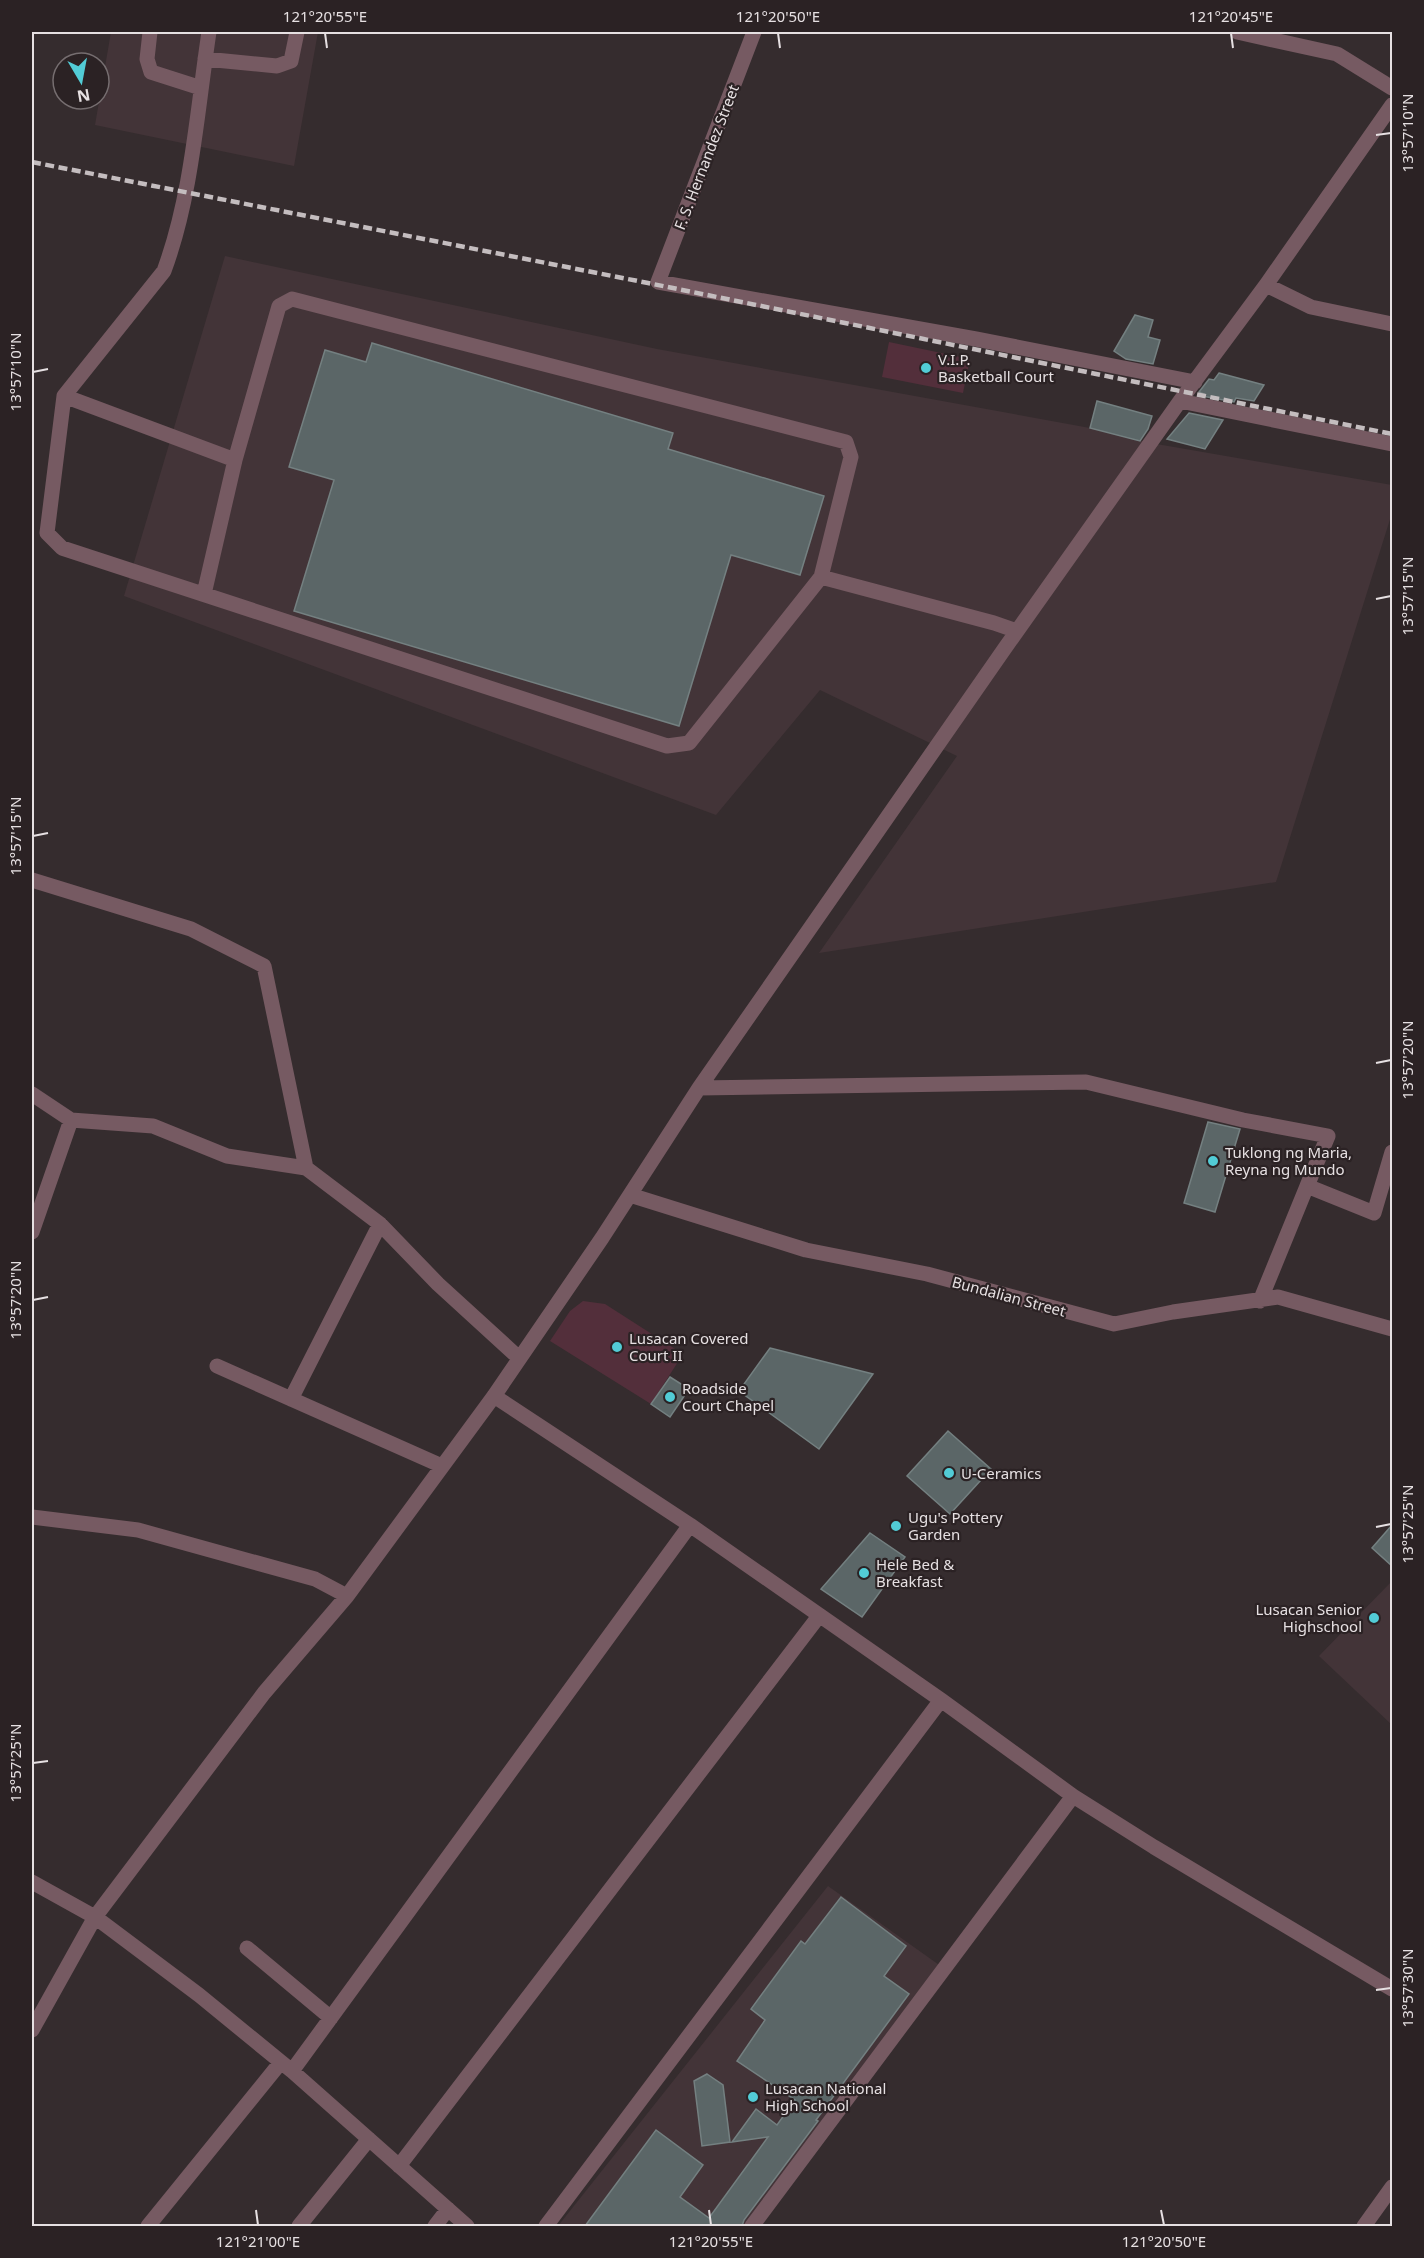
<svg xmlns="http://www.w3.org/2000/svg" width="1424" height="2258" viewBox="0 0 1424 2258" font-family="'Noto Sans',sans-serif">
<rect width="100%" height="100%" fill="#352c2e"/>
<!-- built -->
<path fill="#433438" d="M 111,32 L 318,32 L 294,166 L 95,125 Z
M 225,256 L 657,349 L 1090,428 L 1145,442 L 1392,485 L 1392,513 L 1276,882 L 819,953 L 957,756 L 820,690 L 716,815 L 124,596 Z
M 1392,1581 L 1392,1725 L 1319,1656 Z
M 828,1886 L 942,1967 L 749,2226 L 558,2226 Z"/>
<!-- green -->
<path fill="#532f3b" d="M 889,342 L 970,359 L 963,393 L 882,377 Z
M 583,1301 L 605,1304 L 683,1354 L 651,1404 L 550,1341 L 570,1311 Z"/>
<!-- building -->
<path fill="#5b6667" stroke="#748081" stroke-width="1.5" d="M 1135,315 L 1153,320 L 1148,337 L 1160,340 L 1153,364 L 1126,359 L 1114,351 Z
M 372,343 L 673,433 L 668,449 L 824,496 L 800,575 L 731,555 L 679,726 L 294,611 L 334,480 L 289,467 L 325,350 L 366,362 Z
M 1219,373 L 1264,385 L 1254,401 L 1236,398 L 1234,402 L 1202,396 L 1204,394 L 1199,392 L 1209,379 L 1214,380 Z
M 1097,401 L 1152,416 L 1148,429 L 1140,441 L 1090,428 Z
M 1189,413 L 1223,420 L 1205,449 L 1167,439 Z
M 1208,1122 L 1240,1129 L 1215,1212 L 1184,1203 Z
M 770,1348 L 873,1374 L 819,1449 L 739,1391 Z
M 670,1377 L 689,1389 L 670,1417 L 651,1404 Z
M 948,1431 L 991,1469 L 950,1514 L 907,1476 Z
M 1392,1525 L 1392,1566 L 1372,1548 Z
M 870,1533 L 905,1557 L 862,1617 L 821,1589 Z
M 841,1897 L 906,1946 L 884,1976 L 909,1994 L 816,2120 L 818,2121 L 744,2220 L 742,2226 L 585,2226 L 656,2130 L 703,2165 L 680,2197 L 709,2218 L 768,2137 L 732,2142 L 756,2109 L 777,2125 L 795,2100 L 737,2061 L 765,2020 L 751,2009 L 801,1941 L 805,1944 Z
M 707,2074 L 723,2085 L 730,2142 L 702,2146 L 694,2081 Z"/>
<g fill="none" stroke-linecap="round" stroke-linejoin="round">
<!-- minor -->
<path stroke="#765a62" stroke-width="15" d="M 150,32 L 147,59 L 151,72 L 201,88
M 209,32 C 197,111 192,195 164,271 L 64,396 L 47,533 L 62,548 L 667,746 L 689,743 L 821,577 L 994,623 L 1017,631
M 754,32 L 658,282 L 976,339 L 1195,382
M 1237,32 L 1337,54 L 1392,88
M 205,59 L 277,66 L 291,61 L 297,32
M 1266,285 L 1311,307 L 1392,324
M 64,396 L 235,460 L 279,306 L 292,299 L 846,442 L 851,457 L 821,577
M 1180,401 L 1392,444
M 204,594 L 235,460
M 32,880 L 191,929 L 264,966 L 306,1168
M 699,1088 L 1086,1082 L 1243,1120 L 1328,1136 L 1307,1186
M 32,1094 L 71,1120 L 153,1126 L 227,1156 L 306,1168 L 380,1224 L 438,1284 L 519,1358
M 630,1195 L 806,1250 L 927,1274 L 1114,1324 L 1173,1312 L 1278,1297 L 1392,1329
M 32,1232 L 71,1120
M 1260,1301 L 1307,1186 L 1374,1213 L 1392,1152
M 217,1366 L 442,1466
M 494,1396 L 690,1525 L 941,1700 L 1073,1796 L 1154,1847 L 1392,1989
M 291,1399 L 380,1224
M 32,1517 L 138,1530 L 315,1579 L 347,1596
M 32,1882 L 95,1917 L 199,1995 L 292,2071 L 467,2226
M 247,1948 L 331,2018
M 32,2030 L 95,1917 L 264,1693 L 347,1596 L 494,1396 L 602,1238 L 699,1088 L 1005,648 L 1180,401 L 1266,285 L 1392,105
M 292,2071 L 690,1525
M 399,2166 L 819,1616
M 148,2226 L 281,2062
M 299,2226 L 369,2139
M 435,2226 L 448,2209
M 546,2226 L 941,1700
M 752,2226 L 1073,1796
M 1364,2226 L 1392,2187"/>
<!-- rail -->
<path stroke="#c4bdbf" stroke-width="4.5" stroke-dasharray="9 4.5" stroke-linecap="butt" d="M 32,162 L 648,283 L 1392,434"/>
</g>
<!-- ticks -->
<path fill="none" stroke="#e6e0e2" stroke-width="2" d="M 325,33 L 327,48M 778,33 L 780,48M 1231,33 L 1233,48M 1376,135 L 1391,133M 33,372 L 48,369M 1376,599 L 1391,596M 33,836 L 48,833M 1376,1063 L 1391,1060M 33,1300 L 48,1297M 1376,1527 L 1391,1524M 33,1763 L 48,1761M 1376,1990 L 1391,1988M 256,2210 L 258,2225M 709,2210 L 711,2225M 1161,2210 L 1164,2225"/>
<!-- markers -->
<g fill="#52ccd6" stroke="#2b2224" stroke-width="2">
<circle cx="926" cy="368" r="6"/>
<circle cx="1213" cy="1161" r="6"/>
<circle cx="617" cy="1347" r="6"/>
<circle cx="670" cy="1397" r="6"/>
<circle cx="949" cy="1473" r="6"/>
<circle cx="896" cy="1526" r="6"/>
<circle cx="864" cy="1573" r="6"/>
<circle cx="1374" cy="1618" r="6"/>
<circle cx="753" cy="2097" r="6"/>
</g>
<g text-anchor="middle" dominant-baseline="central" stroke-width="4.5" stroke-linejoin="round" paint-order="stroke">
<!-- street labels -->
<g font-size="15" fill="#e6e0e2" stroke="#2b2224">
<text transform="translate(706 157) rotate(-69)">F. S. Hernandez Street</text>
<text transform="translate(1009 1296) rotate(15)">Bundalian Street</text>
</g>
<!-- poi labels -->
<g font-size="15" fill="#e6e0e2" stroke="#2b2224" text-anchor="start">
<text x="938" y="359">V.I.P.<tspan x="938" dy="17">Basketball Court</tspan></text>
<text x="1225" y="1152">Tuklong ng Maria,<tspan x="1225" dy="17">Reyna ng Mundo</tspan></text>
<text x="629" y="1338">Lusacan Covered<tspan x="629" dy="17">Court II</tspan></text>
<text x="682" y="1388">Roadside<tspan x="682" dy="17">Court Chapel</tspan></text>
<text x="961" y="1473">U-Ceramics</text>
<text x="908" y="1517">Ugu's Pottery<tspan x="908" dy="17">Garden</tspan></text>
<text x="876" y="1564">Hele Bed &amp;<tspan x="876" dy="17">Breakfast</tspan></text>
<text x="1362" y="1609" text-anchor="end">Lusacan Senior<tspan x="1362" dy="17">Highschool</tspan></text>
<text x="765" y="2088">Lusacan National<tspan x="765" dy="17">High School</tspan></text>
</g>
</g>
<!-- border -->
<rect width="1424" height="2258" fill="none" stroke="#2b2224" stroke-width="66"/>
<!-- north arrow -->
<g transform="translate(81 81) rotate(170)"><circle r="28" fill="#2b2224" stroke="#766e70" stroke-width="1.5"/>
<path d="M0-4.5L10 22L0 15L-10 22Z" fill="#52ccd6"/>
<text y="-9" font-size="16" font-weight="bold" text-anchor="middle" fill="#e6e0e2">N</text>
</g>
<rect x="33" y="33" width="1358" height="2192" fill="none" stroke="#e6e0e2" stroke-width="2"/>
<g font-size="15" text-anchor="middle" fill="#e6e0e2">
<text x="325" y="22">121°20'55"E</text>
<text x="778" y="22">121°20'50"E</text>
<text x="1231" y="22">121°20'45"E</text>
<text transform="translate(1408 133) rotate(-90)" y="5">13°57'10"N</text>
<text transform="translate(16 372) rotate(-90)" y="5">13°57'10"N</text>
<text transform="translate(1408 596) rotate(-90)" y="5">13°57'15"N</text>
<text transform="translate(16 836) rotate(-90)" y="5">13°57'15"N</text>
<text transform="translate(1408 1060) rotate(-90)" y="5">13°57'20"N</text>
<text transform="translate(16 1300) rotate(-90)" y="5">13°57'20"N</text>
<text transform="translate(1408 1524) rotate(-90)" y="5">13°57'25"N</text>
<text transform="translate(16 1763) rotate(-90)" y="5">13°57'25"N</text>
<text transform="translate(1408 1988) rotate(-90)" y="5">13°57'30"N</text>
<text x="258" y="2247">121°21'00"E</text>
<text x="711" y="2247">121°20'55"E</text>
<text x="1164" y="2247">121°20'50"E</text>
</g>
</svg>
